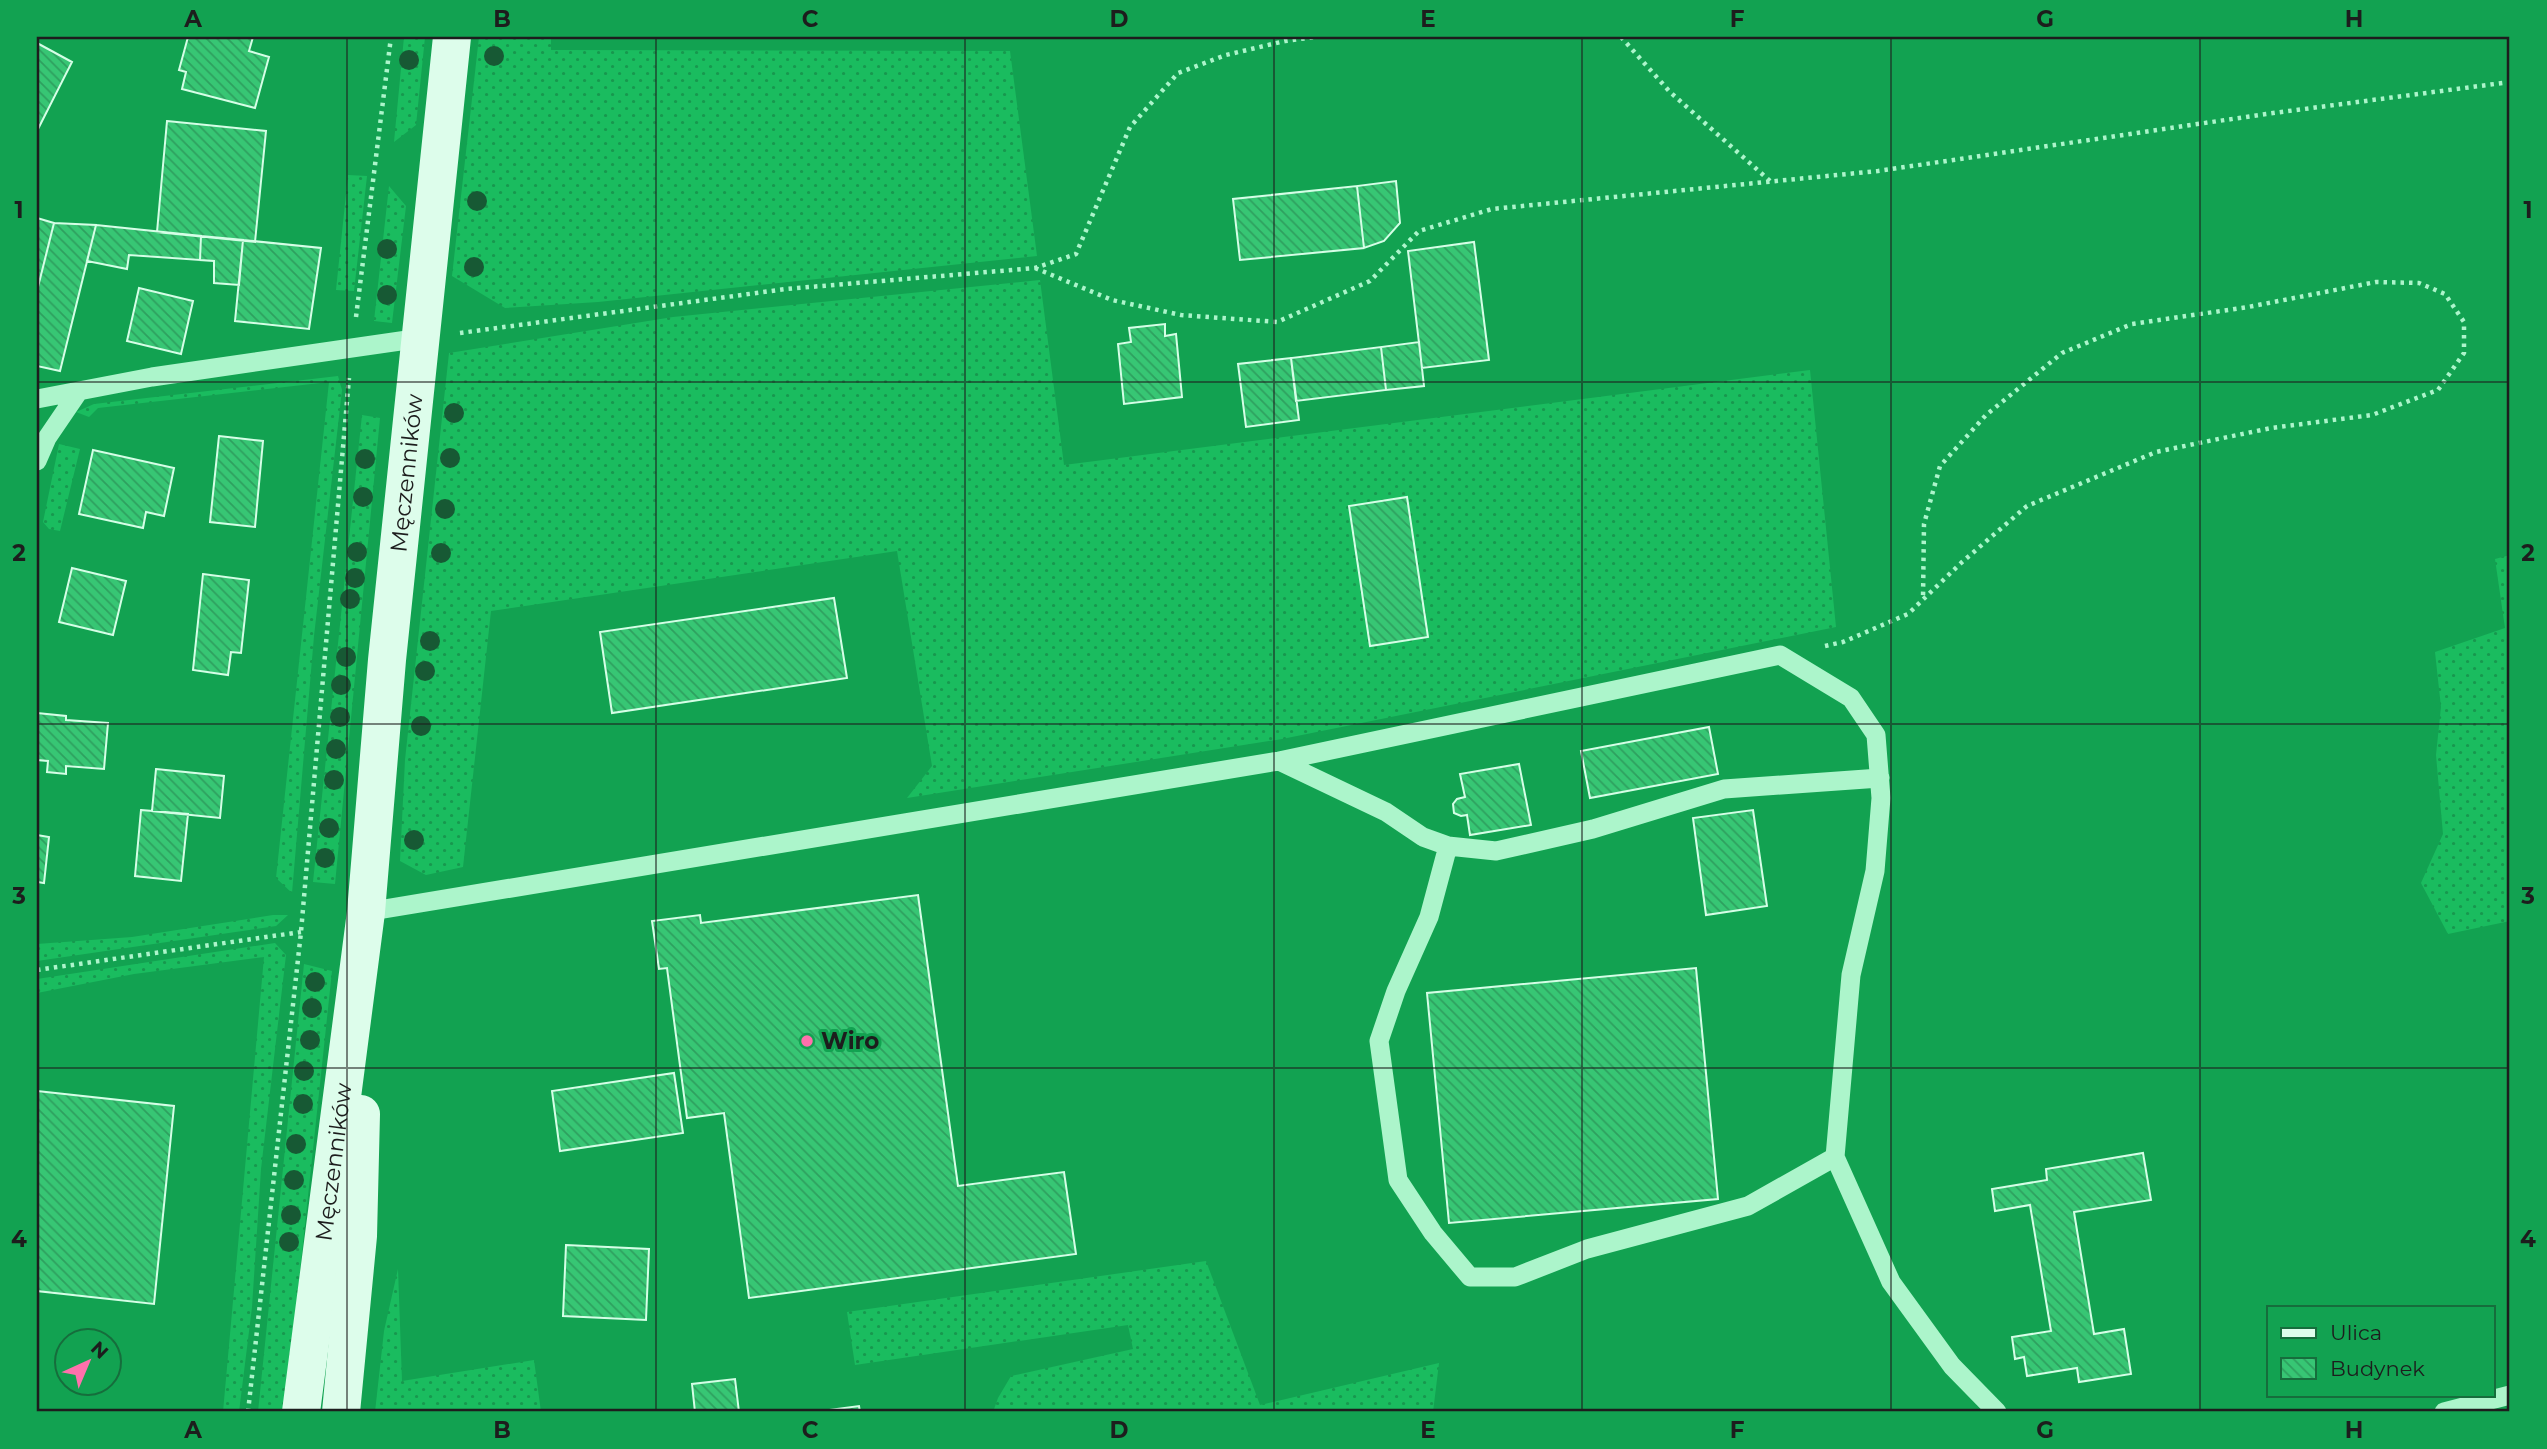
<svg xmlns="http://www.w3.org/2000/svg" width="2547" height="1449" viewBox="0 0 2547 1449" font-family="Montserrat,sans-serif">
<defs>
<pattern id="grass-dots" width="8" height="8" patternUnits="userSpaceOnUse" patternTransform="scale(1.75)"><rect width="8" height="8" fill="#1abc5f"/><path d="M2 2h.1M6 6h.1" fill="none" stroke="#17984e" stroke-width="1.8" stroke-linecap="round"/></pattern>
<pattern id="building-back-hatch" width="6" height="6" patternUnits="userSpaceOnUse" patternTransform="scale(1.75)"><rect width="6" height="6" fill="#37c674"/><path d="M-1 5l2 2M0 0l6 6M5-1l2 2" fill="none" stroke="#2ea05f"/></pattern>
</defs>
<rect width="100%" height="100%" fill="#12a251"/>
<!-- grass -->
<path fill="url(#grass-dots)" d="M 404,37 L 425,37 L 416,125 L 394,142 Z
M 479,37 L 551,37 L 551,50 L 1010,51 L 1037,256 L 598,302 L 505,308 L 452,276 Z
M 348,175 L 367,176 L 354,291 L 336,290 Z
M 389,186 L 406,206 L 392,323 L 374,321 Z
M 1040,280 L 1064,465 L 1810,370 L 1836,627 L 1282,739 L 907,798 L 932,766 L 897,551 L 491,611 L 463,867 L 426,875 L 400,861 L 405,760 L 449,353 L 673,317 Z
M 338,376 L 342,390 L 314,636 L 292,893 L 276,878 L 329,382 L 98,408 L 89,417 L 76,412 L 94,404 Z
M 362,415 L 380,418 L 335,884 L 313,882 Z
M 59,444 L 80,449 L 60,531 L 49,529 L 43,522 Z
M 2510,555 L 2510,921 L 2448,934 L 2421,883 L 2443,834 L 2436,755 L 2441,707 L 2435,652 L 2505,628 L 2495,559 Z
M 273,915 L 288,915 L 276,926 L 37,961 L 37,944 L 132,937 Z
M 275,943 L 286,955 L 261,1169 L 252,1307 L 239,1412 L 223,1412 L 264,957 L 134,974 L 37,993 L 37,979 Z
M 304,964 L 332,971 L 285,1412 L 258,1412 Z
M 1206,1261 L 1260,1405 L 1439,1363 L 1433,1412 L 993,1412 L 998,1398 L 1011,1376 L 1133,1349 L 1128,1325 L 855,1365 L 847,1312 Z
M 398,1269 L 402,1381 L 534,1360 L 541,1412 L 375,1412 L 384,1331 Z"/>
<!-- building -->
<path fill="url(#building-back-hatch)" stroke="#d5fee6" stroke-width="2" d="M 188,37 L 253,37 L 249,51 L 269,57 L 255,108 L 182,89 L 186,72 L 179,70 Z
M 37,43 L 72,62 L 37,131 Z
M 167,121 L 266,131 L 255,242 L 157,232 Z
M 1396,181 L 1400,223 L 1384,241 L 1364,248 L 1357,186 Z
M 1357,186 L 1364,248 L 1240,260 L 1233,199 Z
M 37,218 L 54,223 L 37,291 Z
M 54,223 L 96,225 L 60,371 L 37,366 L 37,291 Z
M 96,225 L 201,236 L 200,260 L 129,255 L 127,269 L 87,261 Z
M 201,236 L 243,240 L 239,285 L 214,283 L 214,261 L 200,260 Z
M 243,240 L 321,248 L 309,329 L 235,321 Z
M 1474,242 L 1489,360 L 1422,368 L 1408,251 Z
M 139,288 L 193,301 L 181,354 L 127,341 Z
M 1165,324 L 1165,336 L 1176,334 L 1182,397 L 1124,404 L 1118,344 L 1131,342 L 1129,328 Z
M 1419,342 L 1424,386 L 1386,390 L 1381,347 Z
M 1381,347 L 1386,390 L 1296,401 L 1291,358 Z
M 1291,358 L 1299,420 L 1246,427 L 1238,364 Z
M 219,436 L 263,441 L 255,527 L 210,522 Z
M 93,450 L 174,468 L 164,516 L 146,512 L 143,528 L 79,514 Z
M 1407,497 L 1428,637 L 1370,646 L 1349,506 Z
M 72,568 L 126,581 L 113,635 L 59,622 Z
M 203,574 L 249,580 L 241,653 L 231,652 L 228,675 L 193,670 Z
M 834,598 L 847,678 L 612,713 L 600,632 Z
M 37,713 L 66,716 L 66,720 L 108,723 L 104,769 L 66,766 L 66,774 L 47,772 L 48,761 L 37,760 Z
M 1709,727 L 1718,774 L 1590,798 L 1581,751 Z
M 1519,764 L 1531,825 L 1470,835 L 1467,815 L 1461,816 L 1454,813 L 1453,804 L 1457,799 L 1465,797 L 1460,774 Z
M 156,769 L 224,776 L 220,818 L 152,811 Z
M 141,810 L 188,814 L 181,881 L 135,876 Z
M 1753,810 L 1767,906 L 1706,915 L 1693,818 Z
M 37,835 L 49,837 L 44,883 L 37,882 Z
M 918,895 L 958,1186 L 1064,1172 L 1076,1254 L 749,1298 L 724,1113 L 687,1118 L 667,968 L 659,969 L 652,921 L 700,915 L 701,923 Z
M 1696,968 L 1718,1199 L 1449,1223 L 1427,993 Z
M 674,1073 L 683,1133 L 560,1151 L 552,1091 Z
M 37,1091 L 174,1106 L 154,1304 L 37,1291 Z
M 2143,1153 L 2151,1200 L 2074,1212 L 2094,1334 L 2124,1329 L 2131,1374 L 2079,1382 L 2077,1368 L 2027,1376 L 2024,1357 L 2015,1359 L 2012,1337 L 2051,1331 L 2030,1205 L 1995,1211 L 1992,1189 L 2047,1180 L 2046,1169 Z
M 566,1245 L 649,1249 L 646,1320 L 563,1316 Z
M 735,1379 L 739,1412 L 695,1412 L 692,1384 Z
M 859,1406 L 860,1412 L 814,1412 Z"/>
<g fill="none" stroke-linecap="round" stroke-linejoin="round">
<!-- path -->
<path stroke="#acf5cb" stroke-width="4.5" stroke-dasharray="3.5 5" stroke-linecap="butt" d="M 1621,37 L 1670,92 L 1770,181
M 1035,268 L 1112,300 L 1181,315 L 1277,322 L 1370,281 L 1419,231 L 1492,209 L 1878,171 L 2266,114 L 2510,82
M 356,317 L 391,37
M 460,333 L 786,289 L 1035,268 L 1076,254 L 1130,127 L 1178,73 L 1226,55 L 1285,41 L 1315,37
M 1825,646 L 1843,642 L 1908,614 L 1961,563 L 2027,506 L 2156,452 L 2271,428 L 2372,415 L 2438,390 L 2464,353 L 2464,322 L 2445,294 L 2419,283 L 2376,282 L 2248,307 L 2132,324 L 2062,353 L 1986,415 L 1940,466 L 1924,524 L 1923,599
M 37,970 L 301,932
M 248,1412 L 301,932 L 349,378"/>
<!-- service -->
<path stroke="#acf5cb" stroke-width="19" d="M 37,399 L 152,377 L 421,338
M 37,461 L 47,438 L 79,391
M 1279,761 L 1386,812 L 1423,837 L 1448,846 L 1496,851 L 1593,829 L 1724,789 L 1880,778
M 1448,846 L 1429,917 L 1396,991 L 1379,1041 L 1398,1180 L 1433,1233 L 1470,1277 L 1515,1277 L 1587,1249 L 1748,1206 L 1835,1157
M 366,912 L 1279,761 L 1780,655 L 1851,698 L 1876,735 L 1881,798 L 1875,871 L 1851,975 L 1835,1157 L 1891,1282 L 1952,1366 L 1997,1412
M 2444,1412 L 2510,1395"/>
<!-- secondary -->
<g stroke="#ddfdeb" stroke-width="38">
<path id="s1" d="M 301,1412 L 366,912 L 387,660 L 452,37"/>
<path d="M 341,1412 L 358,1236 L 361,1114"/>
</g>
</g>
<!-- trees -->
<g fill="#175934">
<circle cx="494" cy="56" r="10"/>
<circle cx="409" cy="60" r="10"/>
<circle cx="477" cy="201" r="10"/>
<circle cx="387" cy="249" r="10"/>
<circle cx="474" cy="267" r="10"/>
<circle cx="387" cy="295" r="10"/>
<circle cx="454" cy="413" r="10"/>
<circle cx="450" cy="458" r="10"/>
<circle cx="365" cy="459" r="10"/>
<circle cx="363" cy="497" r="10"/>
<circle cx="445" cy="509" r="10"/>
<circle cx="357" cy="552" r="10"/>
<circle cx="441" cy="553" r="10"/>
<circle cx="355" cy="578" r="10"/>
<circle cx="350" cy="599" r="10"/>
<circle cx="430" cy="641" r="10"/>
<circle cx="346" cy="657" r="10"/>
<circle cx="425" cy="671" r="10"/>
<circle cx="341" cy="685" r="10"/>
<circle cx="340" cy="717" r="10"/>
<circle cx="421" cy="726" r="10"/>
<circle cx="336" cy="749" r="10"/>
<circle cx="334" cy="780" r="10"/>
<circle cx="329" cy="828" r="10"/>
<circle cx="414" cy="840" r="10"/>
<circle cx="325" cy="858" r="10"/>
<circle cx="315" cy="982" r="10"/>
<circle cx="312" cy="1008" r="10"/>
<circle cx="310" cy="1040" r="10"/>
<circle cx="304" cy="1071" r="10"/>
<circle cx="303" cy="1104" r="10"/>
<circle cx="296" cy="1144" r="10"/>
<circle cx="294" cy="1180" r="10"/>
<circle cx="291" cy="1215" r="10"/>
<circle cx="289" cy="1242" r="10"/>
</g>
<!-- grid -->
<path fill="none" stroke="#1d1d1d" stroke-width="2" stroke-opacity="0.55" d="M 347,37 L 347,1412M 656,37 L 656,1412M 965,37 L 965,1412M 1274,37 L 1274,1412M 1582,37 L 1582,1412M 1891,37 L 1891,1412M 2200,37 L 2200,1412M 37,382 L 2510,382M 37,724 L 2510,724M 37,1068 L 2510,1068"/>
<!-- markers -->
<circle fill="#ff70ac" stroke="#12a251" stroke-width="2.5" cx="807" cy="1041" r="7"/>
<g text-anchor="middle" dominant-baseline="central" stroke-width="6" stroke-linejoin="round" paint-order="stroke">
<!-- street labels -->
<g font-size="23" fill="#1d1d1d" stroke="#12a251">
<text stroke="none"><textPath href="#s1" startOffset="945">Męczenników</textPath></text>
<text stroke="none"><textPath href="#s1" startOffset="252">Męczenników</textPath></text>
</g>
<!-- poi labels -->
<g font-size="23" font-weight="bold" fill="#1d1d1d" stroke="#12a251" text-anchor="start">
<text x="821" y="1041">Wiro</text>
</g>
</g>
<!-- border -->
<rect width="2547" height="1449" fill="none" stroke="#12a251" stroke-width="77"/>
<!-- legend -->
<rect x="2267" y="1306" width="228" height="91" fill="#12a251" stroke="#166d3c" stroke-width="2"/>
<rect x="2281" y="1328" width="35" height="10" fill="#ddfdeb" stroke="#166d3c" stroke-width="2"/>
<text x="2330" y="1340" font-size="21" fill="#1d1d1d">Ulica</text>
<rect x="2281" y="1358" width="35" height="21" fill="url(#building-back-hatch)" stroke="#166d3c" stroke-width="2"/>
<text x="2330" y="1376" font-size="21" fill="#1d1d1d">Budynek</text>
<!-- north arrow -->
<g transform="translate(88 1362) rotate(44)"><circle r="33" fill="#12a251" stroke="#166d3c" stroke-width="2"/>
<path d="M0-5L12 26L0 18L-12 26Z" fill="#ff70ac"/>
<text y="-10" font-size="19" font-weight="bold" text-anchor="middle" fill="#1d1d1d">N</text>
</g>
<rect x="38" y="38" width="2470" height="1372" fill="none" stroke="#1d1d1d" stroke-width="2.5"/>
<g font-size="23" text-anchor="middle" font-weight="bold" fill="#1d1d1d">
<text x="193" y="27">A</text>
<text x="502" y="27">B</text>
<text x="810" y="27">C</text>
<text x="1119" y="27">D</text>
<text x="1428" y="27">E</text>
<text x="1737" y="27">F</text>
<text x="2045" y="27">G</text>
<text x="2354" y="27">H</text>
<text x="19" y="218">1</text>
<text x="2528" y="218">1</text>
<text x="19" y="561">2</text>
<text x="2528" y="561">2</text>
<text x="19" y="904">3</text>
<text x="2528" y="904">3</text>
<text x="19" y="1247">4</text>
<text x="2528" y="1247">4</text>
<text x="193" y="1438">A</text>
<text x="502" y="1438">B</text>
<text x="810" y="1438">C</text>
<text x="1119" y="1438">D</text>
<text x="1428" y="1438">E</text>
<text x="1737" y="1438">F</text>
<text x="2045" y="1438">G</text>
<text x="2354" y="1438">H</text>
</g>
</svg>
